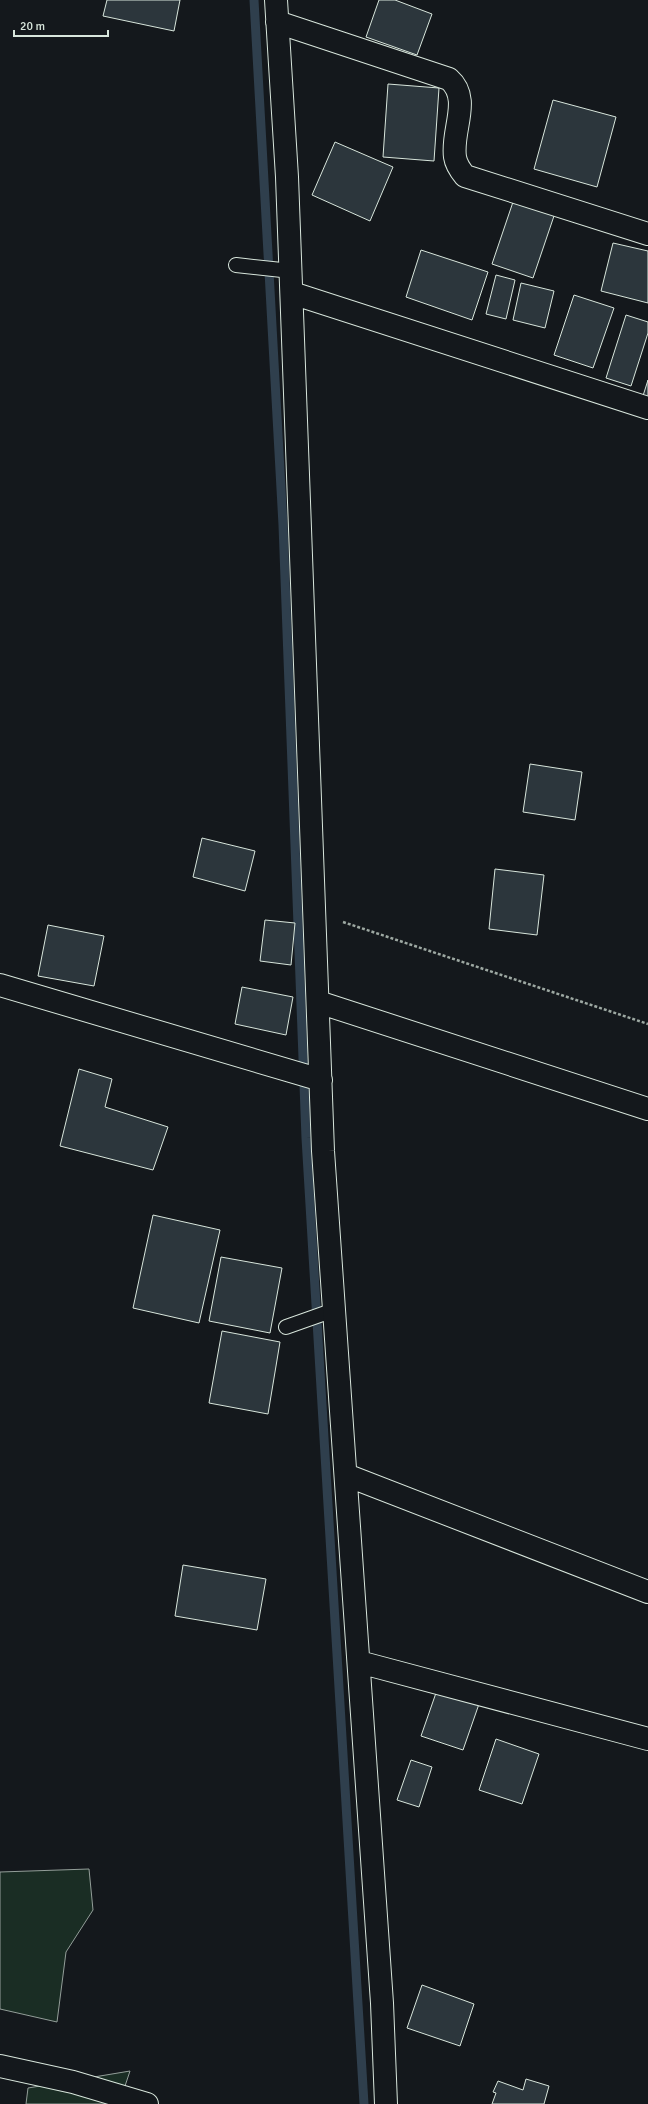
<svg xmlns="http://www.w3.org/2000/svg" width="648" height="2104" viewBox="0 0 648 2104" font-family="Signika,sans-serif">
<rect width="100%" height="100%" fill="#14181c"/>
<!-- green -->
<path fill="#1a2d24" stroke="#939e99" d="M 89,1869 L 93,1910 L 66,1952 L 57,2022 L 0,2009 L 0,1872 Z
M 130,2071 L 119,2104 L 26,2104 L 28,2088 Z"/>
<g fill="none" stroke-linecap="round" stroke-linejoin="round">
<!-- stream -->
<path stroke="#2f3f4d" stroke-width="9" d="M 254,0 L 283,525 L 306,1138 L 364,2104"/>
</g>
<!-- building -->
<path fill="#2c363c" stroke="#d8e6dc" d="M 107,0 L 180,0 L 174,31 L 103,16 Z
M 379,0 L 395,0 L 432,14 L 417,55 L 366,37 Z
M 388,84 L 439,88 L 434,161 L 383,157 Z
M 553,100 L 616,117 L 597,187 L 534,169 Z
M 335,142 L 393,167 L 370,221 L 312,195 Z
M 514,199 L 555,213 L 533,278 L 492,264 Z
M 613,243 L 648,251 L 648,303 L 601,291 Z
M 421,250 L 488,272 L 472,320 L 406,297 Z
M 496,275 L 515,280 L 506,319 L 486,314 Z
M 521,283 L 554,291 L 545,328 L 513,320 Z
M 574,295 L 614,308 L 593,368 L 554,355 Z
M 626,315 L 648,322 L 648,333 L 631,386 L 606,378 Z
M 648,380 L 648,401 L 642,399 Z
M 530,764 L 582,772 L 575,820 L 523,812 Z
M 202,838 L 255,851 L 245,891 L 193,877 Z
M 495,869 L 544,875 L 537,935 L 489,929 Z
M 265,920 L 295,923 L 291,965 L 260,961 Z
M 48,925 L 104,936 L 94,986 L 38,976 Z
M 242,987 L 293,997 L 286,1035 L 235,1024 Z
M 79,1069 L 112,1079 L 105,1107 L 168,1127 L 153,1170 L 60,1146 Z
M 153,1215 L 220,1230 L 199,1323 L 133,1308 Z
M 221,1257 L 282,1268 L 270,1333 L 209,1321 Z
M 222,1331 L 280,1342 L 268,1414 L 209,1403 Z
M 183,1565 L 266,1579 L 257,1630 L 175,1616 Z
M 437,1690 L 479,1704 L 463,1750 L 421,1736 Z
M 496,1739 L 539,1754 L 522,1804 L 479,1790 Z
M 411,1760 L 432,1767 L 419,1807 L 397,1800 Z
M 422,1985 L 474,2004 L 460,2046 L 407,2028 Z
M 526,2079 L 549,2086 L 544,2104 L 492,2104 L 496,2093 L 493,2092 L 498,2081 L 523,2090 Z"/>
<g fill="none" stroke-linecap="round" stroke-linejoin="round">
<defs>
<path id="service" d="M 236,265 L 291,271
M 286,1327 L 334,1310"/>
<path id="minor" d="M 276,0 L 287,177 L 323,1151 L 382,2003 L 386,2104
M 277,22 L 449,79 C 472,99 451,130 455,157 C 456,164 460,170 465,176 L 648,234
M 292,293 L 648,408
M 0,985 L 321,1080
M 318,1002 L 648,1109
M 346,1475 L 648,1592
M 359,1662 L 648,1739
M 0,2066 L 73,2082 L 147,2104"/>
</defs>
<!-- service casing -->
<use href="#service" stroke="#d8e6dc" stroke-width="16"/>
<!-- minor casing -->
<use href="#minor" stroke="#d8e6dc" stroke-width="24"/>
<!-- path -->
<path stroke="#9da8a2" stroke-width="2.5" stroke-dasharray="3 2" stroke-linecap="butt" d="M 343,922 L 648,1024"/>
<!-- service -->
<use href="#service" stroke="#14181c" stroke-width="14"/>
<!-- minor -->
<use href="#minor" stroke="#14181c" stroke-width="22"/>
</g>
<!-- scale -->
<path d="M14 30v6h94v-6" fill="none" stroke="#d8e6dc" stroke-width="2"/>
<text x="20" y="30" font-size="12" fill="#d8e6dc" stroke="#14181c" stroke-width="3" paint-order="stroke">20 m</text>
</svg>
